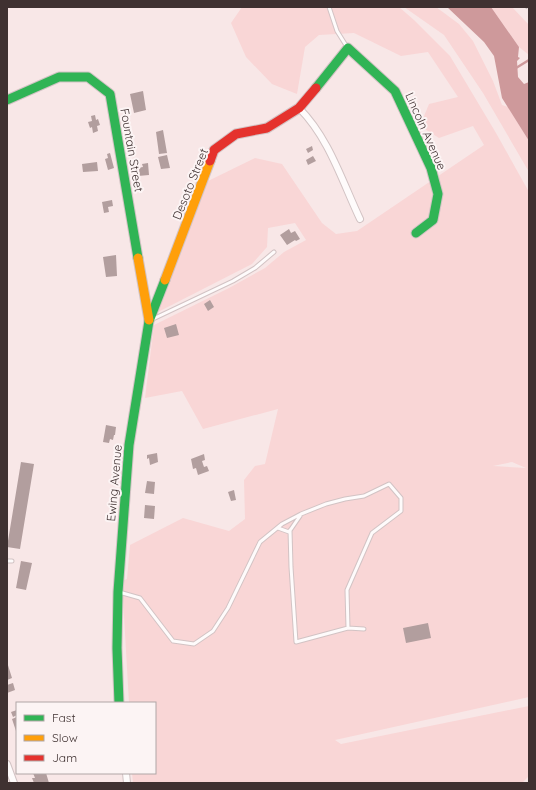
<svg xmlns="http://www.w3.org/2000/svg" width="536" height="790" viewBox="0 0 536 790" font-family="Quicksand,sans-serif">
<rect width="100%" height="100%" fill="#f8e7e7"/>
<!-- green -->
<path fill="#f9d6d6" fill-rule="evenodd" d="M 242,7 L 399,7 L 414,20 L 450,56 L 496,133 L 529,192 L 529,697 L 335,740 L 341,744 L 529,706 L 529,776 L 522,783 L 133,783 L 132,773 L 155,773 L 155,703 L 129,703 L 122,581 L 127,579 L 130,545 L 183,518 L 229,531 L 245,519 L 244,480 L 255,466 L 265,464 L 278,409 L 203,429 L 182,391 L 145,398 L 154,325 L 229,288 L 265,268 L 284,252 L 306,240 L 295,223 L 268,228 L 267,247 L 252,264 L 158,312 L 208,181 L 255,158 L 282,164 L 322,223 L 336,234 L 357,231 L 484,145 L 473,126 L 439,138 L 420,126 L 429,104 L 458,97 L 428,52 L 401,56 L 354,33 L 319,35 L 305,47 L 297,94 L 272,84 L 246,57 L 231,23 ZM 512,462 L 526,468 L 493,466 Z
M 404,7 L 436,7 L 459,24 L 473,41 L 493,81 L 502,105 L 508,107 L 529,141 L 529,172 L 483,93 L 444,35 Z
M 491,7 L 512,7 L 529,25 L 529,55 L 519,47 Z"/>
<!-- water -->
<path fill="#ce999b" d="M 447,7 L 491,7 L 519,47 L 518,57 L 520,58 L 517,61 L 518,77 L 524,84 L 529,82 L 529,141 L 502,98 L 494,56 L 484,42 Z"/>
<g fill="none" stroke-linecap="round" stroke-linejoin="round">
<!-- stream -->
<path stroke="#ce999b" stroke-width="2.5" d="M 516,68 L 529,60"/>
</g>
<!-- building -->
<path fill="#b29e9e" d="M 143,91 L 146,110 L 134,113 L 130,94 Z
M 95,115 L 96,120 L 98,119 L 100,125 L 97,126 L 98,131 L 93,133 L 92,127 L 90,128 L 88,122 L 92,121 L 91,116 Z
M 163,130 L 167,153 L 159,154 L 156,132 Z
M 312,146 L 313,150 L 308,153 L 306,149 Z
M 110,153 L 114,168 L 108,170 L 105,159 L 108,158 L 107,154 Z
M 167,155 L 170,168 L 161,169 L 158,157 Z
M 313,156 L 316,161 L 308,165 L 306,160 Z
M 97,162 L 98,171 L 83,172 L 82,164 Z
M 148,163 L 149,175 L 138,176 L 137,168 L 143,167 L 142,164 Z
M 112,200 L 113,206 L 108,207 L 109,212 L 104,213 L 102,202 Z
M 289,229 L 291,233 L 295,231 L 300,239 L 296,241 L 295,240 L 287,245 L 280,235 Z
M 116,255 L 117,276 L 106,277 L 103,257 Z
M 210,300 L 214,307 L 208,311 L 204,304 Z
M 176,324 L 179,335 L 167,338 L 164,328 Z
M 106,425 L 116,427 L 115,435 L 114,435 L 113,440 L 110,439 L 109,443 L 103,442 Z
M 157,453 L 158,462 L 150,465 L 149,458 L 147,459 L 147,455 Z
M 204,454 L 205,460 L 202,461 L 204,467 L 207,466 L 209,471 L 198,475 L 196,468 L 193,469 L 191,459 Z
M 21,462 L 34,464 L 20,549 L 7,547 Z
M 147,481 L 155,482 L 154,494 L 145,493 Z
M 234,490 L 236,500 L 231,501 L 228,492 Z
M 145,505 L 155,506 L 154,519 L 144,518 Z
M 21,561 L 32,563 L 26,590 L 16,588 Z
M 428,623 L 431,638 L 406,643 L 403,628 Z
M 7,662 L 12,678 L 7,680 Z
M 13,683 L 15,690 L 7,693 L 7,685 Z
M 17,710 L 17,715 L 13,717 L 11,712 Z
M 17,717 L 17,734 L 12,719 Z
M 33,773 L 46,773 L 49,783 L 34,783 L 32,778 L 35,778 Z"/>
<g fill="none" stroke-linecap="round" stroke-linejoin="round">
<defs>
<path id="lane" d="M 329,7 L 337,31 L 347,47
M 153,319 L 233,281 L 255,268 L 274,252
M 278,528 L 289,532 L 300,516
M 290,530 L 291,567 L 296,642 L 348,628 L 364,629
M 7,561 L 12,561
M 119,592 L 140,598 L 173,641 L 194,644 L 213,631 L 228,608 L 260,542 L 282,524 L 301,514 L 326,504 L 345,499 L 364,496 L 389,484 L 401,498 L 401,511 L 372,533 L 347,590 L 348,628"/>
<path id="street" d="M 299,108 C 329,138 342,181 360,219
M 7,764 L 14,783
M 126,773 L 127,783"/>
<path id="fast" d="M 316,88 L 348,48 L 395,91 L 431,168 L 438,194 L 433,220 L 416,233
M 7,100 L 59,77 L 88,77 L 110,94 L 138,258
M 119,703 L 117,648 L 118,592 L 129,445 L 149,321 L 165,280"/>
<path id="slow" d="M 138,258 L 149,320
M 165,280 L 210,161"/>
<path id="jam" d="M 210,161 L 214,150 L 236,134 L 267,128 L 299,108 L 316,88"/>
</defs>
<!-- lane casing -->
<use href="#lane" stroke="#d2c3c4" stroke-width="5"/>
<!-- street casing -->
<use href="#street" stroke="#d2c3c4" stroke-width="8"/>
<!-- fast casing -->
<use href="#fast" stroke="#d2c3c4" stroke-width="11"/>
<!-- slow casing -->
<use href="#slow" stroke="#d2c3c4" stroke-width="11"/>
<!-- jam casing -->
<use href="#jam" stroke="#d2c3c4" stroke-width="11"/>
<!-- lane -->
<use href="#lane" stroke="#fefbfb" stroke-width="3"/>
<!-- street -->
<use href="#street" stroke="#fefbfb" stroke-width="6"/>
<!-- fast -->
<use href="#fast" stroke="#30b455" stroke-width="9"/>
<!-- slow -->
<use href="#slow" stroke="#ff9f0a" stroke-width="9"/>
<!-- jam -->
<use href="#jam" stroke="#e5322d" stroke-width="9"/>
<!-- rail -->
<path stroke="#c6c1c1" stroke-width="2.5" stroke-dasharray="2 4" stroke-linecap="butt" d="M 526,7 L 529,10"/>
</g>
<g text-anchor="middle" dominant-baseline="central" stroke-width="4" stroke-linejoin="round" paint-order="stroke">
<!-- street labels -->
<g font-size="12" fill="#3f3131" stroke="#fcf4f4">
<text transform="translate(426 131) rotate(66)">Lincoln Avenue</text>
<text transform="translate(132 150) rotate(80)">Fountain Street</text>
<text transform="translate(190 184) rotate(-68)">Desoto Street</text>
<text transform="translate(114 483) rotate(-85)">Ewing Avenue</text>
</g>
</g>
<!-- border -->
<rect width="536" height="790" fill="none" stroke="#3f3131" stroke-width="16"/>
<!-- legend -->
<rect x="16" y="702" width="140" height="72" fill="#fcf4f4" stroke="#b0a6a6"/>
<rect x="24" y="715" width="20" height="6" fill="#30b455" stroke="#b0a6a6"/>
<text x="52" y="722" font-size="12" fill="#3f3131">Fast</text>
<rect x="24" y="735" width="20" height="6" fill="#ff9f0a" stroke="#b0a6a6"/>
<text x="52" y="742" font-size="12" fill="#3f3131">Slow</text>
<rect x="24" y="755" width="20" height="6" fill="#e5322d" stroke="#b0a6a6"/>
<text x="52" y="762" font-size="12" fill="#3f3131">Jam</text>
</svg>
